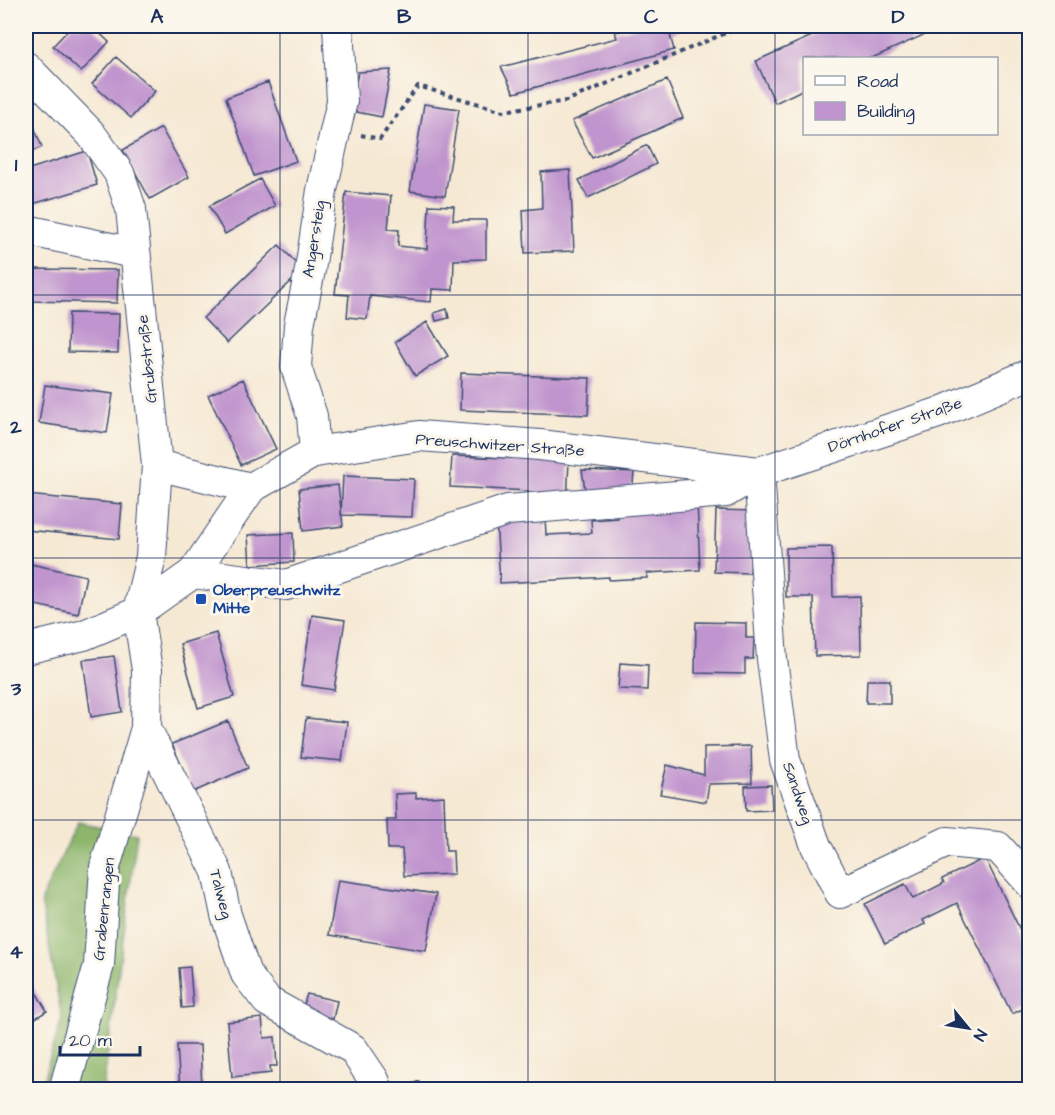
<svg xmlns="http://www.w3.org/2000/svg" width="1055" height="1115" viewBox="0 0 1055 1115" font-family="'Architects Daughter',sans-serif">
<rect width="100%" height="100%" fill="#fbf7ec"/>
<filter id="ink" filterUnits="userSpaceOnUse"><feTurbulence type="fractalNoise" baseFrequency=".0167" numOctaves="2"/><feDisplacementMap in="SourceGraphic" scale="12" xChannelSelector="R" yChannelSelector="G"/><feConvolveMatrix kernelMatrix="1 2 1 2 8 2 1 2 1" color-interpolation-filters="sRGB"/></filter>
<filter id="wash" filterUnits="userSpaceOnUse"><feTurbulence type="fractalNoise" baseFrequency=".008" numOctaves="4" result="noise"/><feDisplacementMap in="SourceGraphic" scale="24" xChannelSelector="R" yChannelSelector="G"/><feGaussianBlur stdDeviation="1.35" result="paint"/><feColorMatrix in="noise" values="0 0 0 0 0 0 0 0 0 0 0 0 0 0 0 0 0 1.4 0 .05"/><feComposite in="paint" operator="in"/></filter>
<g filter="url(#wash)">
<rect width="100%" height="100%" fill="#f6e9d4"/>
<!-- forest -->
<path fill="#8db66c" stroke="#547265" stroke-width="1.5" d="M 78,822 L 137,834 L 103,1089 L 40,1090 L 62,1019 L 41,900 Z"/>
<g id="blocks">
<!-- building -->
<path fill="#c094ce" d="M 72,26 L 92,26 L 109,42 L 81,72 L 53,46 Z
M 641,26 L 688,26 L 670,35 L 674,50 L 514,93 L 501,67 L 617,38 L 615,32 Z
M 834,26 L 922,26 L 926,34 L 872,58 L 804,58 L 804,89 L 775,103 L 756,61 Z
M 116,57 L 155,91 L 131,118 L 92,84 Z
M 391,70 L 382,117 L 351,111 L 358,72 Z
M 667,80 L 683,118 L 592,158 L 572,121 Z
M 268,82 L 296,161 L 254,176 L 226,98 Z
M 424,104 L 459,109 L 445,196 L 410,191 Z
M 26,107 L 42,147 L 26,154 Z
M 161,128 L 189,177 L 150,199 L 123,150 Z
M 647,145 L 656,164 L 588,198 L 579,180 Z
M 87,151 L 97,185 L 26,206 L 26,170 Z
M 570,170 L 574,251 L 525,253 L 523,210 L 542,208 L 541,172 Z
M 260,179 L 275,206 L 225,234 L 209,206 Z
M 346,192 L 391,196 L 388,229 L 399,230 L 398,246 L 427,249 L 429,205 L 454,206 L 453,220 L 486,220 L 486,259 L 454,260 L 453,290 L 432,289 L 431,302 L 370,296 L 367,319 L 347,317 L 349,295 L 335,294 Z
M 279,245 L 303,270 L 227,343 L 203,318 Z
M 31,269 L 118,270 L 117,303 L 30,301 Z
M 447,309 L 449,318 L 436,321 L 434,313 Z
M 69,313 L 119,314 L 118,353 L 68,352 Z
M 427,322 L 448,356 L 415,376 L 395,342 Z
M 461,373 L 590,378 L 588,415 L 460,410 Z
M 243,379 L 276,449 L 241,465 L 208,395 Z
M 45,385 L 113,394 L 107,433 L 39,423 Z
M 452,456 L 569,460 L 567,503 L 528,501 L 528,491 L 450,487 Z
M 582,470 L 634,472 L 632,494 L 586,496 Z
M 343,476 L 414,479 L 412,517 L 341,515 Z
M 338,485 L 343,526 L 303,531 L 299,489 Z
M 26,495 L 122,504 L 119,539 L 26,530 Z
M 697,501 L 700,570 L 647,573 L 647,578 L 609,580 L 609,577 L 500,583 L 496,519 L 545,516 L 546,535 L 592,533 L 591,520 L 618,518 L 618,512 Z
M 716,510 L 753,511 L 750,573 L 714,572 Z
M 293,533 L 294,562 L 250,565 L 248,535 Z
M 832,547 L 833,597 L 860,596 L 861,655 L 815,656 L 813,597 L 786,597 L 786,548 Z
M 26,563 L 86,576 L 78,614 L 26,603 Z
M 312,615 L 345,620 L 334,690 L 301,685 Z
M 696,622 L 746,623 L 746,638 L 754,638 L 753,659 L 745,659 L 745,674 L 695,673 Z
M 216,633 L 234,697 L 198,708 L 180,644 Z
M 114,656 L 122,712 L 91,717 L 83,660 Z
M 620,663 L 648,665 L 647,690 L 618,689 Z
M 867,680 L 890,680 L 890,703 L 866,703 Z
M 26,708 L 30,708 L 30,747 L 26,747 Z
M 306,718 L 347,722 L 342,761 L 301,757 Z
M 228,721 L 248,768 L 193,792 L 172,744 Z
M 751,746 L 752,783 L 709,784 L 706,802 L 660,794 L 667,765 L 704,775 L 704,747 Z
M 771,785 L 772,810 L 746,811 L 745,786 Z
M 416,793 L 416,798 L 444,796 L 446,851 L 453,851 L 454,874 L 404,876 L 402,849 L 388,849 L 387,820 L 396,820 L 395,794 Z
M 985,858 L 1029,948 L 1029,1006 L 1012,1014 L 957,903 L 923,920 L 925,924 L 885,944 L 865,904 L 905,884 L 913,899 L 944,883 L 942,879 Z
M 338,880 L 436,894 L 426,951 L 329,935 Z
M 190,967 L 193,1007 L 182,1008 L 179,968 Z
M 26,975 L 47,1011 L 26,1024 Z
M 307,994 L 337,1001 L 333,1019 L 302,1011 Z
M 262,1018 L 264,1038 L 275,1037 L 277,1066 L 270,1066 L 271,1073 L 232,1077 L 227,1022 Z
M 177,1045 L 200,1045 L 202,1089 L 180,1089 Z
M 419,1081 L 422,1089 L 401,1089 Z"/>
</g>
</g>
<g filter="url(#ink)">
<use href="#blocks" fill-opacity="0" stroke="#3c4b70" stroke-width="1.5"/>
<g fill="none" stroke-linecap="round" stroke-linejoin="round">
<defs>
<path id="minor" d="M 26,67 L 91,134 L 119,173 L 131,209 L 157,465 L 151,557 L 138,612 L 147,670 L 146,728 L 217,872 L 226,915 L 246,974 L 267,1001 L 353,1049 L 374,1080 L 378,1090
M 26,230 L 134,253
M 315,452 L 312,416 L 296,367 L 299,325 L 310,270 L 322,190 L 342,101 L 338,26
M 157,465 L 251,488
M 759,472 L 772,659 L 785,760 L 816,846 L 840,893 L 947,842 L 998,847 L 1030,883
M 193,573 L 286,585 L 508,510 L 726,492 L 759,472 L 938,413 L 1030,374
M 26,649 L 84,635 L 138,612 L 193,573 L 251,488 L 315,452 L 419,436 L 540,445 L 759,472
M 64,1090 L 99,965 L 105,867 L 146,728"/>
</defs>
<!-- minor casing -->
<use href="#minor" stroke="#3c4b70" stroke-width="32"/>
<!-- path -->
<path stroke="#3c4b70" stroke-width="4" stroke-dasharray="4.5 4.5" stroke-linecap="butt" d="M 361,135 L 380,139 L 418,86 L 503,111 L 566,101 L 742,26"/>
<!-- minor -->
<use href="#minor" stroke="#fff" stroke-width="30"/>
</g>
</g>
<!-- grid -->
<path fill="none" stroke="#1b2f5e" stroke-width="1.5" stroke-opacity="0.55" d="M 280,26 L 280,1090M 528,26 L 528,1090M 775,26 L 775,1090M 26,295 L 1030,295M 26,558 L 1030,558M 26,820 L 1030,820"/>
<!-- markers -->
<rect fill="#1a4fb4" stroke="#fbf7ec" stroke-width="2" x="195" y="593" width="12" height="12" rx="3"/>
<g text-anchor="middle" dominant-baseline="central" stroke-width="6" stroke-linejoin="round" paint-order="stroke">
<!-- street labels -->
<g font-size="16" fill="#1b2f5e" stroke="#fbf7ec">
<text transform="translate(314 239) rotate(-81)">Angersteig</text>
<text transform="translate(147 359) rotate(-96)">Grubstraße</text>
<text transform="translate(895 425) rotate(-19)">Dörnhofer Straße</text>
<text transform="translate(500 445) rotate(4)">Preuschwitzer Straße</text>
<text transform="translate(798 793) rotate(71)">Sandweg</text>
<text transform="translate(221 894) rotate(75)">Talweg</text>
<text transform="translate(104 909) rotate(-84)">Grabenrangen</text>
</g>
<!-- transit labels -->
<g font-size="16" font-weight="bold" fill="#164399" stroke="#fbf7ec" text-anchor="start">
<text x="213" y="590">Oberpreuschwitz<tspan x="213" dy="18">Mitte</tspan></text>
</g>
</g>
<!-- margin -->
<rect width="1055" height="1115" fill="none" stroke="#fbf7ec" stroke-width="66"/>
<!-- legend -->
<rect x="803" y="57" width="195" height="78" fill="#fbf7ec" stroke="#a1a7b3" stroke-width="1.5"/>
<rect x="815" y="76" width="30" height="9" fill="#ffffff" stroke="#a1a7b3" stroke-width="1.5"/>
<text x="857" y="87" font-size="18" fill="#1b2f5e">Road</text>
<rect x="815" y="102" width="30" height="18" fill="#c094ce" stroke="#a1a7b3" stroke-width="1.5"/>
<text x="857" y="117" font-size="18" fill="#1b2f5e">Building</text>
<!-- north arrow -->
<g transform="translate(968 1028) rotate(120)" stroke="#fbf7ec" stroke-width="4.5" paint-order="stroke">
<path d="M0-4.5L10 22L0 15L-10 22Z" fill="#1b2f5e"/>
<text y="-9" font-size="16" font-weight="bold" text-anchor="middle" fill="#1b2f5e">N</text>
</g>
<!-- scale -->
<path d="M60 1046v9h80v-9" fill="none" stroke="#1b2f5e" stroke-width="3"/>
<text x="69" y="1046" font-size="18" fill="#1b2f5e" stroke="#fbf7ec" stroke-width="4.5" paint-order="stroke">20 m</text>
<rect x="33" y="33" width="989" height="1049" fill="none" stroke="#1b2f5e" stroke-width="2"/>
<g font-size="20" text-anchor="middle" font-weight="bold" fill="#1b2f5e">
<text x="157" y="23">A</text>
<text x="404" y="23">B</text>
<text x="651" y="23">C</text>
<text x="898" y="23">D</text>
<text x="16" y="171">1</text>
<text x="16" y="433">2</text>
<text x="16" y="695">3</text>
<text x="16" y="958">4</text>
</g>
</svg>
